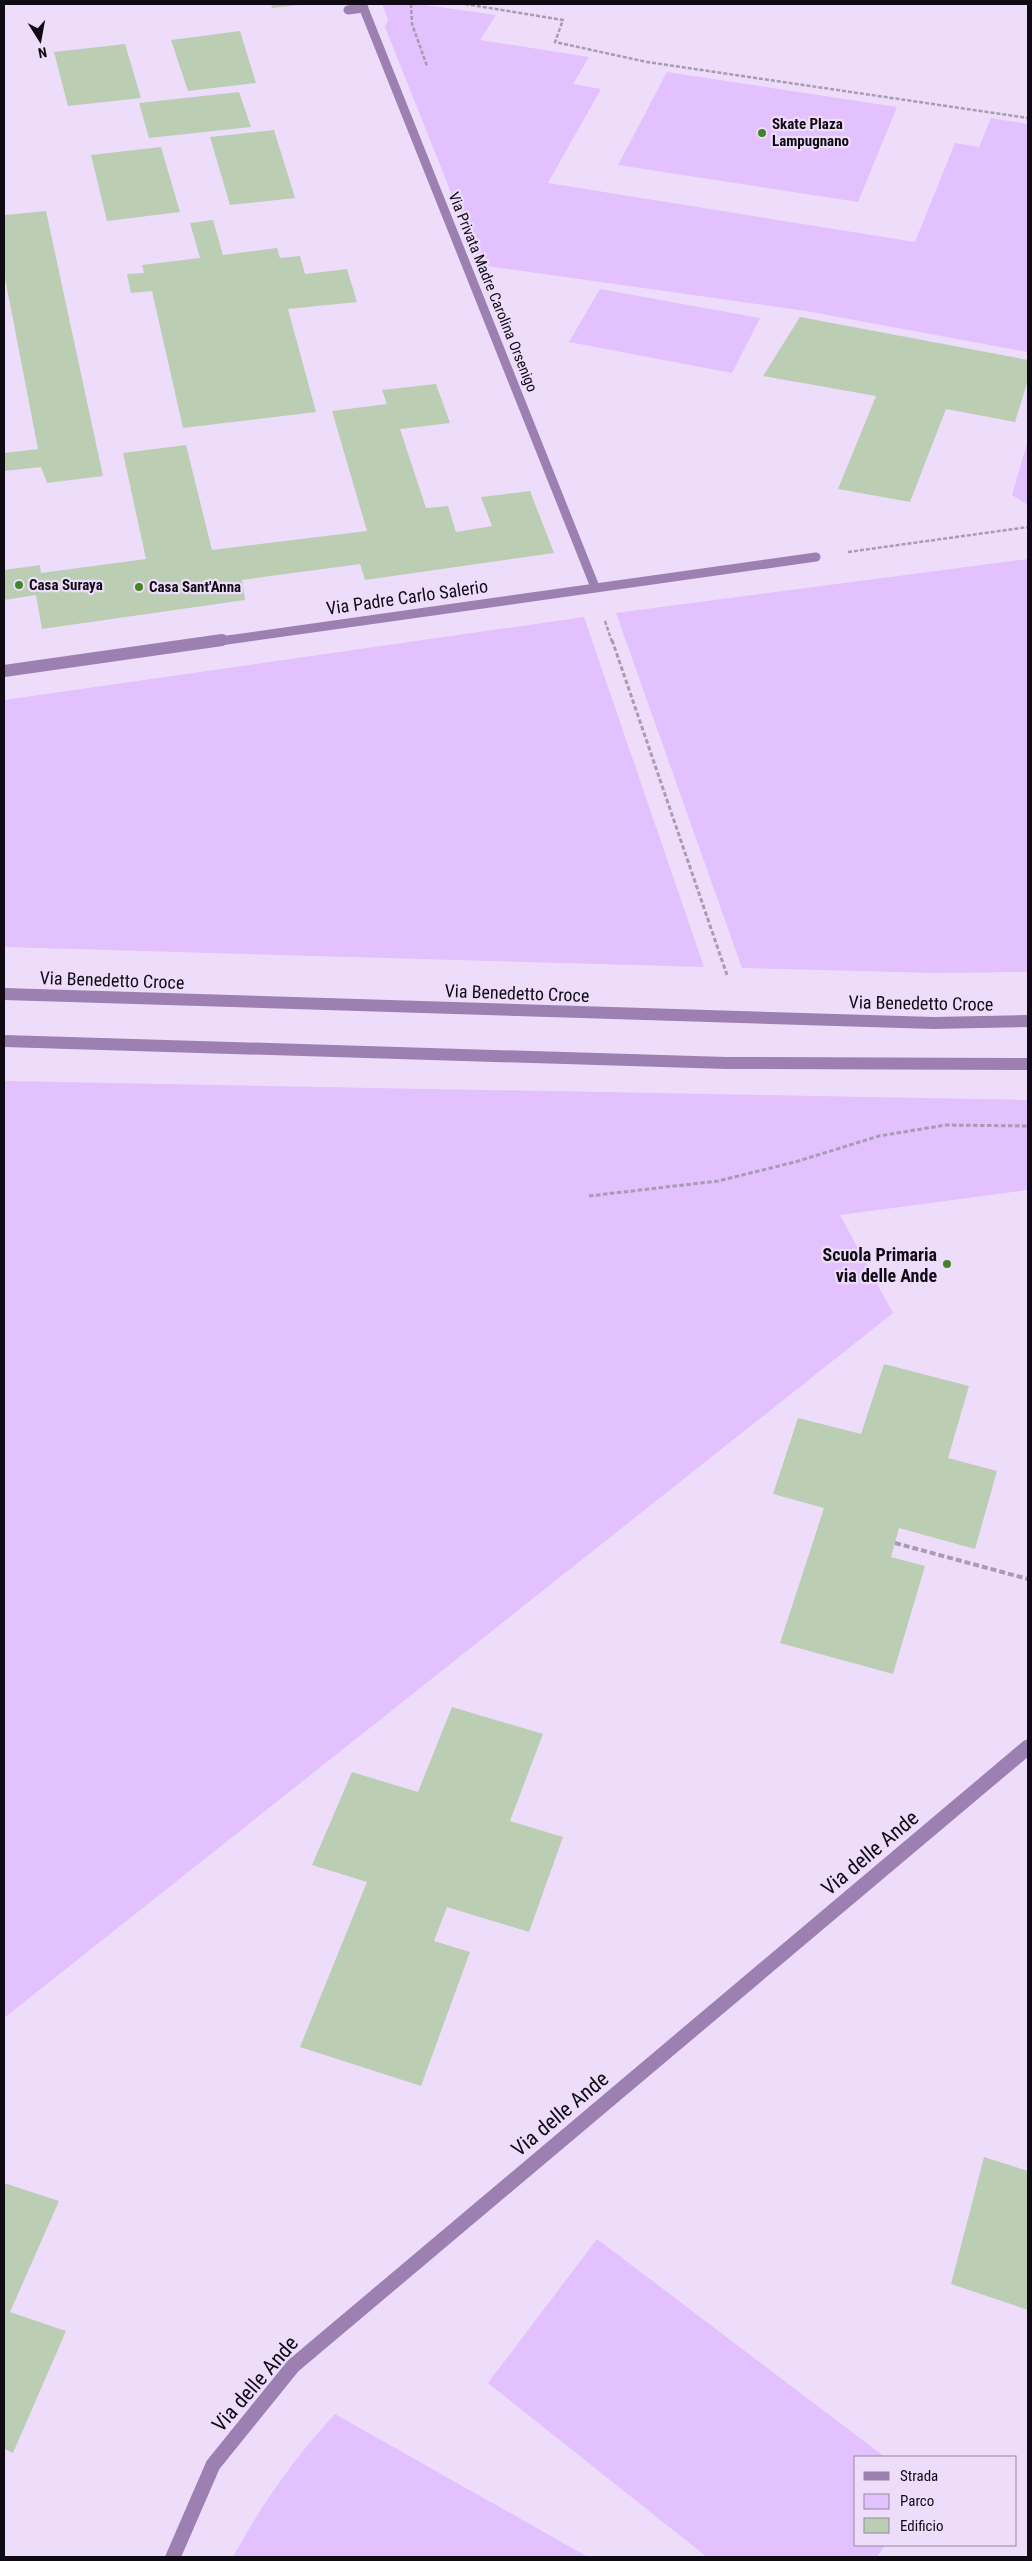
<svg xmlns="http://www.w3.org/2000/svg" width="1032" height="2561" viewBox="0 0 1032 2561" font-family="'Roboto Condensed',sans-serif">
<rect width="100%" height="100%" fill="#edddfa"/>
<!-- green -->
<path fill="#e3c0fe" d="M 382,4 L 418,4 L 496,15 L 480,40 L 589,57 L 573,84 L 601,89 L 548,183 L 915,242 L 955,143 L 979,147 L 991,118 L 1028,124 L 1028,352 L 806,311 L 480,265 L 385,27 L 388,19 Z
M 667,72 L 884,105 L 897,107 L 858,202 L 618,165 Z
M 600,289 L 760,318 L 732,373 L 569,342 Z
M 1028,440 L 1028,505 L 1012,495 Z
M 1028,559 L 1028,972 L 935,973 L 742,968 L 616,613 Z
M 584,617 L 704,967 L 4,947 L 4,700 Z
M 4,1081 L 1028,1100 L 1028,1190 L 840,1215 L 893,1313 L 4,2018 Z
M 597,2239 L 885,2457 L 856,2457 L 856,2545 L 885,2545 L 877,2557 L 707,2557 L 488,2383 Z
M 335,2414 L 588,2557 L 233,2557 C 262,2504 294,2458 335,2414 Z"/>
<!-- building -->
<path fill="#bbceb4" d="M 271,4 L 298,4 L 298,5 L 272,8 Z
M 240,31 L 256,83 L 188,91 L 171,40 Z
M 125,44 L 141,98 L 68,106 L 54,52 Z
M 239,92 L 251,127 L 149,138 L 139,103 Z
M 274,130 L 295,198 L 230,205 L 210,137 Z
M 161,147 L 180,212 L 107,221 L 91,155 Z
M 46,211 L 103,476 L 47,483 L 41,467 L 4,471 L 4,453 L 38,449 L 4,273 L 4,215 Z
M 213,220 L 223,255 L 277,248 L 280,258 L 300,256 L 305,274 L 347,269 L 357,302 L 288,309 L 316,412 L 183,428 L 152,291 L 131,293 L 127,274 L 144,273 L 142,265 L 200,258 L 190,223 Z
M 800,317 L 1028,360 L 1028,380 L 1015,422 L 946,409 L 910,502 L 838,489 L 876,396 L 763,376 Z
M 436,384 L 450,423 L 400,429 L 426,508 L 448,506 L 456,532 L 492,526 L 481,497 L 530,491 L 554,553 L 365,580 L 360,564 L 242,580 L 245,600 L 42,629 L 36,595 L 4,600 L 4,570 L 40,565 L 41,573 L 146,559 L 123,453 L 186,445 L 212,550 L 367,531 L 332,411 L 387,404 L 382,390 Z
M 884,1364 L 969,1386 L 948,1458 L 997,1471 L 975,1549 L 899,1528 L 891,1557 L 925,1566 L 893,1674 L 780,1643 L 824,1508 L 773,1494 L 798,1418 L 861,1434 Z
M 452,1707 L 543,1734 L 510,1821 L 563,1837 L 529,1932 L 447,1907 L 434,1941 L 470,1952 L 421,2086 L 300,2047 L 367,1882 L 312,1865 L 352,1772 L 418,1792 Z
M 984,2157 L 1028,2171 L 1028,2310 L 951,2284 Z
M 4,2183 L 59,2201 L 10,2312 L 66,2331 L 13,2453 L 4,2449 Z"/>
<g fill="none" stroke-linecap="round" stroke-linejoin="round">
<!-- path-far2 -->
<path stroke="#a89bb2" stroke-width="2.5" stroke-dasharray="4 2" stroke-linecap="butt" d="M 411,4 L 412,24 L 427,66
M 465,4 L 563,20 L 555,42 L 647,62 L 1028,118
M 848,552 L 1028,527
M 605,621 L 612,642"/>
<!-- path-far1 -->
<path stroke="#a89bb2" stroke-width="3" stroke-dasharray="4.5 2.5" stroke-linecap="butt" d="M 612,640 L 727,975
M 589,1196 L 718,1181 L 795,1162 L 879,1136 L 946,1125 L 1028,1126"/>
<!-- path -->
<path stroke="#a89bb2" stroke-width="4" stroke-dasharray="6 3" stroke-linecap="butt" d="M 895,1543 L 1028,1579"/>
<!-- minor-far2 -->
<path stroke="#9d80b2" stroke-width="9" d="M 362,4 L 595,587
M 348,10 L 364,8
M 213,642 L 816,557"/>
<!-- minor-far1 -->
<path stroke="#9d80b2" stroke-width="12" d="M 4,671 L 222,640
M 4,994 L 934,1023 L 1028,1021
M 4,1041 L 727,1063 L 1028,1064"/>
<!-- minor -->
<path stroke="#9d80b2" stroke-width="15" d="M 173,2557 L 213,2465 L 293,2366 L 1028,1747"/>
</g>
<!-- markers -->
<g fill="#438425" stroke="#edddfa" stroke-width="2">
<circle cx="762" cy="133" r="5"/>
<circle cx="19" cy="585" r="5"/>
<circle cx="139" cy="587" r="5"/>
<circle cx="947" cy="1264" r="5"/>
</g>
<g text-anchor="middle" dominant-baseline="central" stroke-width="4.5" stroke-linejoin="round" paint-order="stroke">
<!-- far-poi labels -->
<g font-size="15" font-weight="bold" fill="#100a14" stroke="#edddfa" text-anchor="start">
<text x="772" y="124">Skate Plaza<tspan x="772" dy="17">Lampugnano</tspan></text>
<text x="29" y="585">Casa Suraya</text>
<text x="149" y="587">Casa Sant'Anna</text>
</g>
<!-- far-street labels -->
<g font-size="15" fill="#100a14" stroke="#edddfa">
<text transform="translate(493 292) rotate(68)">Via Privata Madre Carolina Orsenigo</text>
</g>
<!-- street labels -->
<g font-size="18" fill="#100a14" stroke="#edddfa">
<text transform="translate(407 597) rotate(-8)">Via Padre Carlo Salerio</text>
<text transform="translate(112 980) rotate(2)">Via Benedetto Croce</text>
<text transform="translate(517 993) rotate(2)">Via Benedetto Croce</text>
<text transform="translate(921 1003) rotate(1)">Via Benedetto Croce</text>
</g>
<!-- poi labels -->
<g font-size="18" font-weight="bold" fill="#100a14" stroke="#edddfa" text-anchor="end">
<text x="937" y="1254">Scuola Primaria<tspan x="937" dy="21">via delle Ande</tspan></text>
</g>
<!-- near-street labels -->
<g font-size="21" fill="#100a14" stroke="#edddfa">
<text transform="translate(870 1853) rotate(-40)">Via delle Ande</text>
<text transform="translate(560 2114) rotate(-40)">Via delle Ande</text>
<text transform="translate(255 2384) rotate(-49)">Via delle Ande</text>
</g>
</g>
<!-- border -->
<rect width="1032" height="2561" fill="none" stroke="#100a14" stroke-width="10"/>
<!-- legend -->
<rect x="854" y="2456" width="162" height="90" fill="#edddfa" stroke="#95899e"/>
<rect x="864" y="2472" width="25" height="8" fill="#9d80b2" stroke="#95899e"/>
<text x="900" y="2481" font-size="15" fill="#100a14">Strada</text>
<rect x="864" y="2494" width="25" height="15" fill="#e3c0fe" stroke="#95899e"/>
<text x="900" y="2506" font-size="15" fill="#100a14">Parco</text>
<rect x="864" y="2518" width="25" height="15" fill="#bbceb4" stroke="#95899e"/>
<text x="900" y="2531" font-size="15" fill="#100a14">Edificio</text>
<!-- north arrow -->
<g transform="translate(40 40) rotate(169)" stroke="#edddfa" stroke-width="4" paint-order="stroke">
<path d="M0-4L9 19L0 12L-9 19Z" fill="#100a14"/>
<text y="-8" font-size="14" font-weight="bold" text-anchor="middle" fill="#100a14">N</text>
</g>
</svg>
